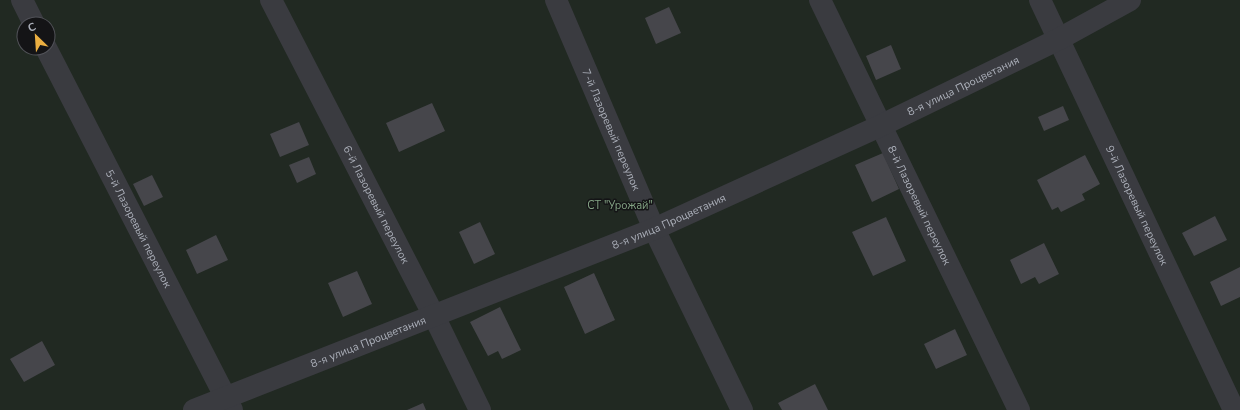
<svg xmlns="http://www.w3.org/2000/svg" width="1240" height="410" viewBox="0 0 1240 410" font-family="'Nunito Sans',sans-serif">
<rect width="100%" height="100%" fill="#19191b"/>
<!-- green -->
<path fill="#212922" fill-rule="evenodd" d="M 0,0 L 1240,0 L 1240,410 L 0,410 ZM 24,24 L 48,24 L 48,48 L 24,48 Z"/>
<!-- building -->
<path fill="#46464b" d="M 669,7 L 681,33 L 656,44 L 645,18 Z
M 891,45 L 901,69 L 876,80 L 866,56 Z
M 432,103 L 445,131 L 399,152 L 386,123 Z
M 1063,106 L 1069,120 L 1044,131 L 1038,117 Z
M 299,122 L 309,145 L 280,157 L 270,134 Z
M 883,153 L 899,189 L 872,202 L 855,165 Z
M 1085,155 L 1100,184 L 1082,194 L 1085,200 L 1061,212 L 1058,207 L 1052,210 L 1037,180 Z
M 309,157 L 316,174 L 297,183 L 289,165 Z
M 152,175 L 163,197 L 144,206 L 133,184 Z
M 1215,216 L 1227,240 L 1194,256 L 1182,233 Z
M 886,217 L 906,261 L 873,276 L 852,232 Z
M 480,222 L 495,254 L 474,264 L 459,232 Z
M 216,235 L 228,260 L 197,274 L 186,250 Z
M 1044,243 L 1059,274 L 1039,284 L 1035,277 L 1021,284 L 1010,260 Z
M 1240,267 L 1240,297 L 1221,306 L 1210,282 Z
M 357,271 L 372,304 L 343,317 L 328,283 Z
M 594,273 L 615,320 L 585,334 L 564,287 Z
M 500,307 L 521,350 L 502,359 L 498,351 L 488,356 L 470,322 Z
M 955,329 L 967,355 L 936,369 L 924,344 Z
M 42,341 L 55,365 L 24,382 L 10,359 Z
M 815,384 L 828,410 L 782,410 L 778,403 Z
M 423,403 L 426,410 L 407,410 Z"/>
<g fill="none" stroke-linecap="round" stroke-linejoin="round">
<!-- minor -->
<g stroke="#3a3b40" stroke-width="22">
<path d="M 22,0 L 34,24"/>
<path id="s1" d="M 271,0 L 434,316 L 480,410"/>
<path id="s2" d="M 556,0 L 654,229 L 742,410"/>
<path id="s3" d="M 820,0 L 1019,410"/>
<path id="s4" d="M 1040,0 L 1234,410"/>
<path id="s5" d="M 46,48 L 232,410"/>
<path id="s6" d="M 194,410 L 654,229 L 880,126 L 1059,39 L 1130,0"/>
</g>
</g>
<g text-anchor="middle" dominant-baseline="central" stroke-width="3" stroke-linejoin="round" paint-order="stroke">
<!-- street labels -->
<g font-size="11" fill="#acb0ba" stroke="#141416">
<text stroke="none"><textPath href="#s6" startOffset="835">8-я улица Процветания</textPath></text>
<text stroke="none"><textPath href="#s2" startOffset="141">7-й Лазоревый переулок</textPath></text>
<text stroke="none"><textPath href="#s1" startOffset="230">6-й Лазоревый переулок</textPath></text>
<text stroke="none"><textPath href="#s3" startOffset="228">8-й Лазоревый переулок</textPath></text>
<text stroke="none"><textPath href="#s4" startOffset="227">9-й Лазоревый переулок</textPath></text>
<text stroke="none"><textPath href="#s6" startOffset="511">8-я улица Процветания</textPath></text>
<text stroke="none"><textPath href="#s5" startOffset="203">5-й Лазоревый переулок</textPath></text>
<text stroke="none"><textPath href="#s6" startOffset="187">8-я улица Процветания</textPath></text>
</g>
<!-- park labels -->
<g font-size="11" fill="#84a485" stroke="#141416">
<text x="620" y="205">СТ "Урожай"</text>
</g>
</g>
<!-- north arrow -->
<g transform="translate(36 36) rotate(335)"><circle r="19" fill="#141416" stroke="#515258"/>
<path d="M0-3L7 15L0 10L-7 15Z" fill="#ebaf41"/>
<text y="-6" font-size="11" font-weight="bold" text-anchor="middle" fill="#acb0ba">С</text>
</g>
</svg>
